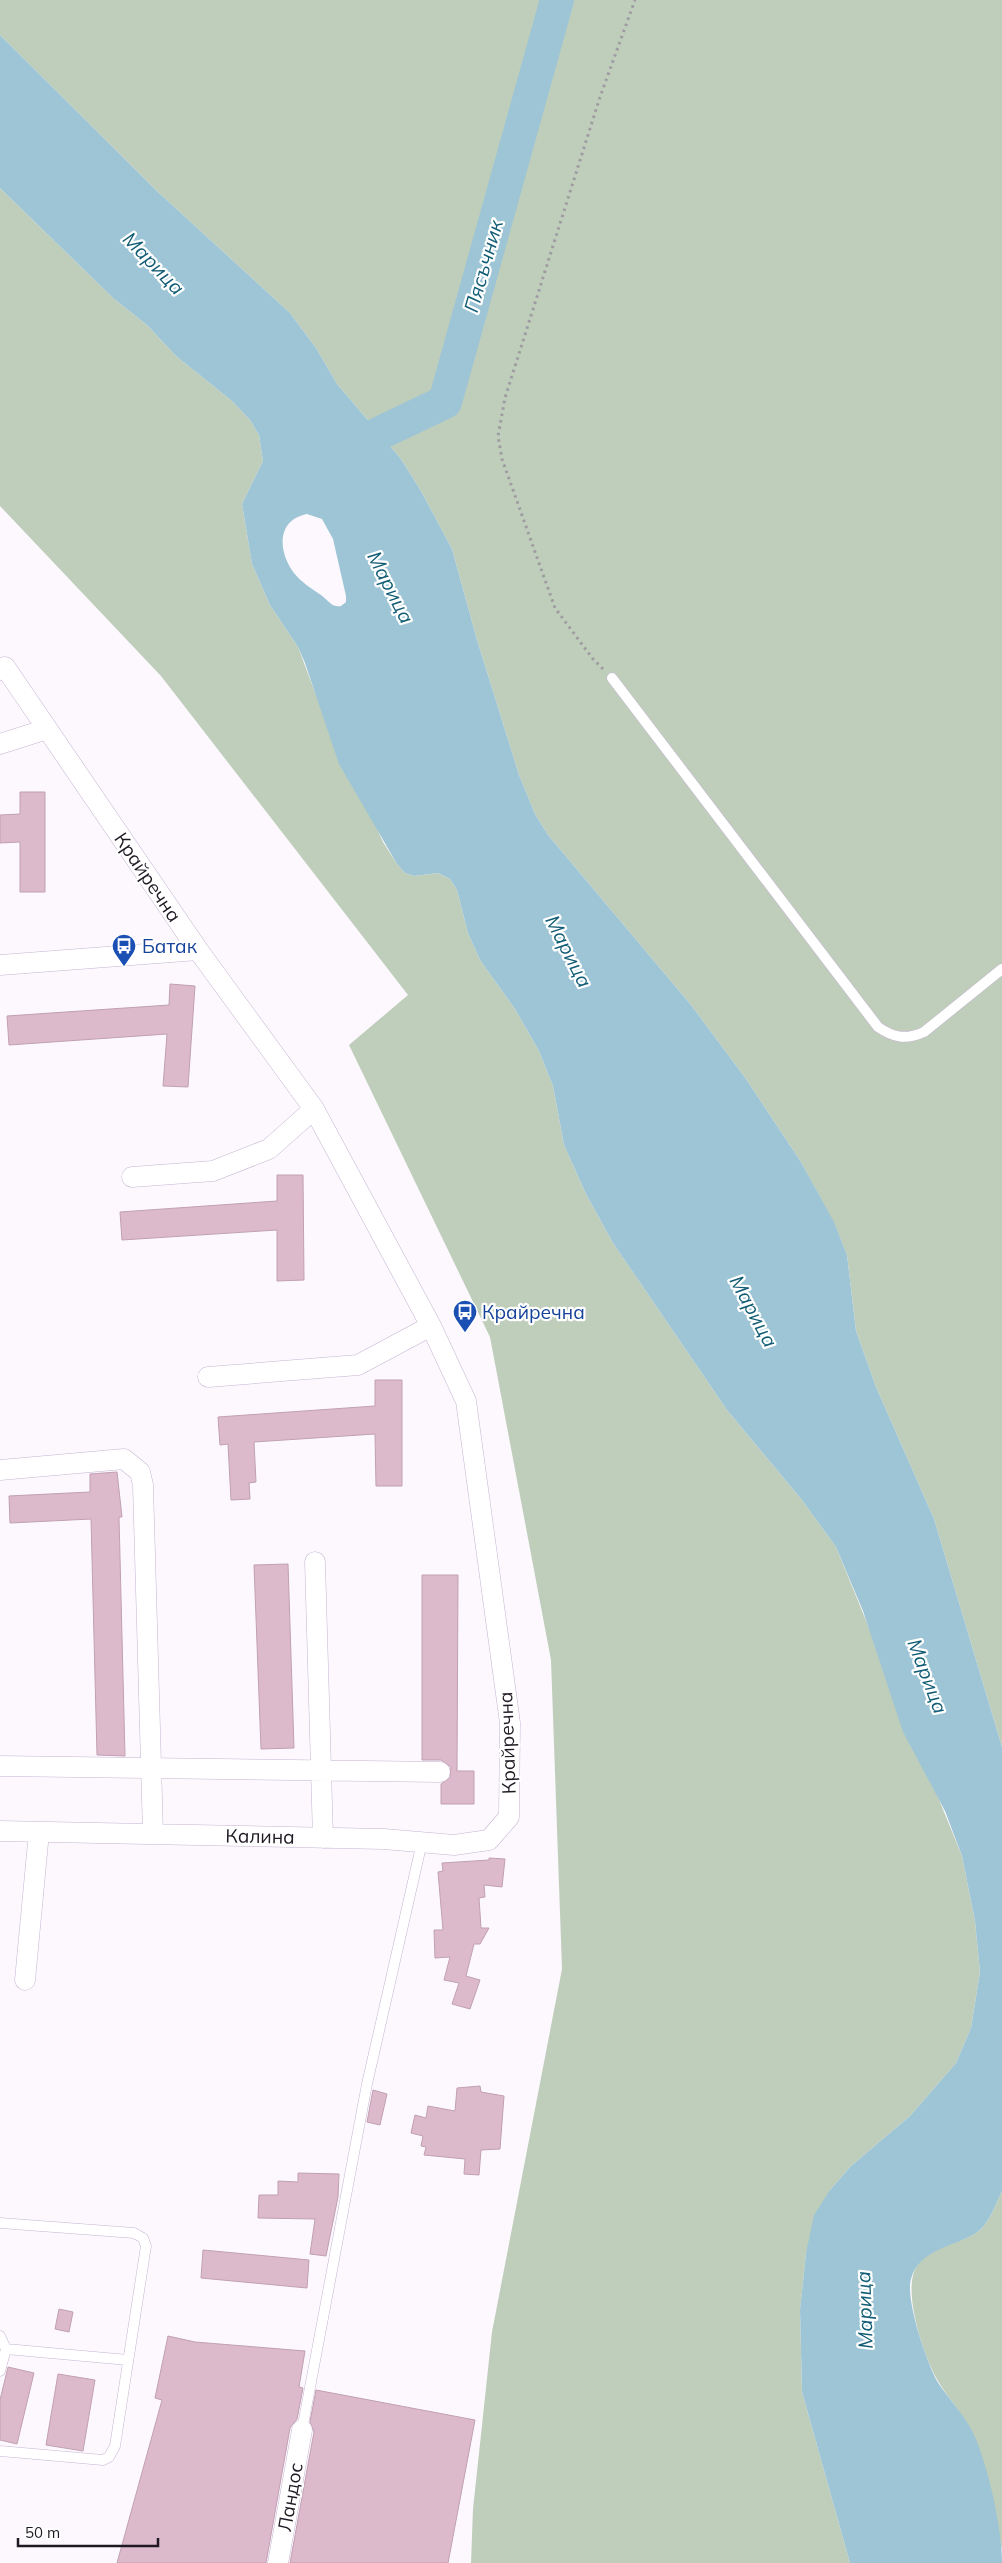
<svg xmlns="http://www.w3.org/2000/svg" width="1002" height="2563" viewBox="0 0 1002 2563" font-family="Mulish,sans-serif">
<rect width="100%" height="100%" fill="#fcf8fe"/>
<!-- green -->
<path fill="#bfcebb" d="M 0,0 L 1002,0 L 1002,1747 L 934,1519 L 876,1387 L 856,1331 L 847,1255 L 834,1223 L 801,1162 L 746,1079 L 691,1005 L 548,835 L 535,814 L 519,775 L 477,640 L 452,549 L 421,491 L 401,459 L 337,384 L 316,348 L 290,313 L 158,192 L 0,35 Z
M 0,188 L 113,298 L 147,325 L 176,356 L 232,401 L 250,420 L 259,435 L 263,461 L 242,504 L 252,564 L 270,605 L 298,647 L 316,695 L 383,842 L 397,864 L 405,873 L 414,876 L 438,873 L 450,879 L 457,890 L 468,933 L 480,960 L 515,1009 L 539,1051 L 553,1086 L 564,1145 L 586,1194 L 613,1243 L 727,1410 L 802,1500 L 836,1547 L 962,1856 L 975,1921 L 980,1972 L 971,2028 L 956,2063 L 910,2116 L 851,2166 L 830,2190 L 806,2253 L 800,2311 L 802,2392 L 850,2563 L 471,2563 L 473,2509 L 492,2332 L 562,1969 L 551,1660 L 490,1337 L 349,1045 L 408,995 L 161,676 L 0,506 Z
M 1002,2191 L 1002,2550 C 995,2513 989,2474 975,2439 C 967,2418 949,2400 938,2381 C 924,2358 901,2289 917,2266 C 930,2247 958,2244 976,2233 C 988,2226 996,2204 1002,2191 Z"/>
<!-- water -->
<path fill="#9ec5d5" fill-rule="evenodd" d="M 0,35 L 158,192 L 290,313 L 316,348 L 337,384 L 401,459 L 421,491 L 452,549 L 477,640 L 519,775 L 535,814 L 548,835 L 691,1005 L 746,1079 L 801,1162 L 834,1222 L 847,1255 L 856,1331 L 876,1387 L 934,1519 L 1002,1747 L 1002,2191 C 996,2204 988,2226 976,2233 C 954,2247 919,2249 911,2279 C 905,2300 927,2362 937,2381 C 949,2400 966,2416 975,2437 C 989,2470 1002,2528 1002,2563 L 850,2563 L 802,2392 L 800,2310 L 806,2253 L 814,2215 L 830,2190 L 851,2166 L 910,2116 L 956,2063 L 971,2028 L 980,1972 L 975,1921 L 962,1856 L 945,1811 L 903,1732 L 863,1611 L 836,1547 L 802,1500 L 727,1410 L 613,1243 L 586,1194 L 564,1145 L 553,1086 L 539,1051 L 515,1009 L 480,960 L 468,933 L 457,890 L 450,879 L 438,873 L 414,876 L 405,873 L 397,864 L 339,764 L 305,663 L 298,647 L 270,605 L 252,564 L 242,504 L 263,461 L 259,435 L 250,420 L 232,401 L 176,356 L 147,325 L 113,298 L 0,188 ZM 307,514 L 322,519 L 333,539 L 346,596 L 346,602 L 341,606 C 332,608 328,600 321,595 C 312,589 301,582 294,573 C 278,552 276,520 307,514 Z"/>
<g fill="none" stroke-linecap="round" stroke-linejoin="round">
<!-- river -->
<path stroke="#9ec5d5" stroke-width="34" d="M 343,460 L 380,433 L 445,402 L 557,0"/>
</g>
<!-- building -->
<path fill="#dcbacc" stroke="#c1a0b1" d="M 20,792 L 45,792 L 45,892 L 20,892 L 20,842 L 0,843 L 0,815 L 20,814 Z
M 170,984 L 195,986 L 188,1087 L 163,1086 L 167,1034 L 9,1045 L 7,1016 L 169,1005 Z
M 277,1175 L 303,1175 L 304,1280 L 277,1281 L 277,1230 L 122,1240 L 120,1212 L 277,1201 Z
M 375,1380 L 402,1380 L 402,1486 L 376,1486 L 375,1434 L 254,1442 L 256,1482 L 249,1483 L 250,1499 L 231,1500 L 228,1444 L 220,1445 L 218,1417 L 375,1406 Z
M 117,1472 L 122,1517 L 119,1517 L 125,1756 L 97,1755 L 91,1519 L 10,1523 L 9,1496 L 90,1492 L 90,1474 Z
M 288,1564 L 294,1748 L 261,1749 L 254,1565 Z
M 422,1575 L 458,1575 L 457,1771 L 474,1771 L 474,1804 L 441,1804 L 441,1784 L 450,1778 L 451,1767 L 441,1760 L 422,1760 Z
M 489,1858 L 505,1859 L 502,1887 L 484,1885 L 485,1897 L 479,1898 L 481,1928 L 489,1928 L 480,1944 L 474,1944 L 466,1976 L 480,1980 L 470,2009 L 452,2004 L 459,1983 L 444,1980 L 450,1957 L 435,1958 L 434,1930 L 443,1930 L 438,1872 L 443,1871 L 442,1863 L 489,1860 Z
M 480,2086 L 481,2092 L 504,2096 L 500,2149 L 481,2150 L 479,2175 L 464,2174 L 465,2159 L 424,2155 L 426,2147 L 421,2146 L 423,2136 L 411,2133 L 415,2115 L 426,2118 L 428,2106 L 455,2111 L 457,2088 Z
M 373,2090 L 387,2094 L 380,2125 L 367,2122 Z
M 298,2173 L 339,2174 L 338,2197 L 326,2256 L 310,2254 L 315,2219 L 258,2218 L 259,2195 L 278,2195 L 278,2181 L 298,2182 Z
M 203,2250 L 309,2260 L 307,2288 L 201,2278 Z
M 59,2309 L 73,2312 L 69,2332 L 55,2329 Z
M 168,2336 L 195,2342 L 305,2351 L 299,2387 L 303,2388 L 297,2419 L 290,2428 L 266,2563 L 117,2563 L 162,2400 L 155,2398 Z
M 8,2367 L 34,2373 L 17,2444 L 0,2440 L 0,2400 Z
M 58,2374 L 95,2380 L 83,2451 L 46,2445 Z
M 316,2390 L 475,2420 L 448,2563 L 290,2563 L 314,2432 L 310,2422 Z"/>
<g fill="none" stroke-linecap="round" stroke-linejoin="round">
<defs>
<path id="service" d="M 612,678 L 878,1027 C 894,1038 906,1040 924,1032 L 1002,969
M 0,2223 L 134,2233 L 143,2238 L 146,2246 L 115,2446 L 109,2457 L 103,2460 L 0,2451
M 0,2336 L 6,2349 L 128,2360
M 0,2371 L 6,2349
M 302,2430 L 367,2084 L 422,1842"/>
<path id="minor" d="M 0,670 L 5,667 L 198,950 L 314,1109 L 431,1326 L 466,1401 L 510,1723 L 509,1817 L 489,1840 L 454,1845 L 384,1839 L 0,1831
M 0,744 L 47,729
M 0,965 L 198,950
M 132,1177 L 213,1171 L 269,1149 L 314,1109
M 208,1377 L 358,1365 L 431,1326
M 0,1470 L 124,1459 L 140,1472 L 143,1485 L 153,1834
M 315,1562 L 323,1838
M 0,1766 L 440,1772
M 25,1980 L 39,1832
M 278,2563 L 302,2430"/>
</defs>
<!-- service casing -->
<use href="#service" stroke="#c6b5d2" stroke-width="11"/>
<!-- minor casing -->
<use href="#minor" stroke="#c6b5d2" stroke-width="21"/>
<!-- path -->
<path stroke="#9f9ba2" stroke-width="3" stroke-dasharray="2.5 4" stroke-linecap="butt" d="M 603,669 L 593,659 L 555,608 L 502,459 L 498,436 L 505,398 L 600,97 L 635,0"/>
<!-- service -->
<use href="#service" stroke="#fff" stroke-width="10"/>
<!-- minor -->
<use href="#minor" stroke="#fff" stroke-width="20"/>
</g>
<!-- icons -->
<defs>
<symbol id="bus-pin" viewBox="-11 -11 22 30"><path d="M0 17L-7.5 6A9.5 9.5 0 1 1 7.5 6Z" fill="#1a4fb4" stroke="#fff"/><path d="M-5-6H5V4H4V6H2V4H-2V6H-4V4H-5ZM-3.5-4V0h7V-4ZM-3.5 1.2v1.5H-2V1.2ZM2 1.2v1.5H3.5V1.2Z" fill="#fff"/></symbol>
</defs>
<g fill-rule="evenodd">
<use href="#bus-pin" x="110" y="932" width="28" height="38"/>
<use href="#bus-pin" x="451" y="1298" width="28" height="38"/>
</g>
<g text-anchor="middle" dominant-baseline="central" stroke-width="4.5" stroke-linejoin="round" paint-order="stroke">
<!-- street labels -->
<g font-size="19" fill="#1f1923" stroke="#fff">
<text transform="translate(148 877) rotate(56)">Крайречна</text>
<text transform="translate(507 1743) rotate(-92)">Крайречна</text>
<text transform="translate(260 1836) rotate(1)">Калина</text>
<text transform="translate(290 2497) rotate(-80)">Ландос</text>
</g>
<!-- transit labels -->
<g font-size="19" fill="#164399" stroke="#fff" text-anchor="start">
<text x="142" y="946">Батак</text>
<text x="482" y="1312">Крайречна</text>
</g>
<!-- water labels -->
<g font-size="20" font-style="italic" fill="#125d75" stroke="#fff">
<text transform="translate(154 263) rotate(46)">Марица</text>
<text transform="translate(483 266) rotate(-74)">Пясъчник</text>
<text transform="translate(391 587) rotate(63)">Марица</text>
<text transform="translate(569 951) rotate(63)">Марица</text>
<text transform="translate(754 1311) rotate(62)">Марица</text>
<text transform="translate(928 1676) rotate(69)">Марица</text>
<text transform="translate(864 2310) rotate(-92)">Марица</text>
</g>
</g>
<!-- scale -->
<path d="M18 2538v8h140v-8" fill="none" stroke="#1f1923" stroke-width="2.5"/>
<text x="25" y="2538" font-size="15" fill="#1f1923" stroke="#ffffff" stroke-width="4" paint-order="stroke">50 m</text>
</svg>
